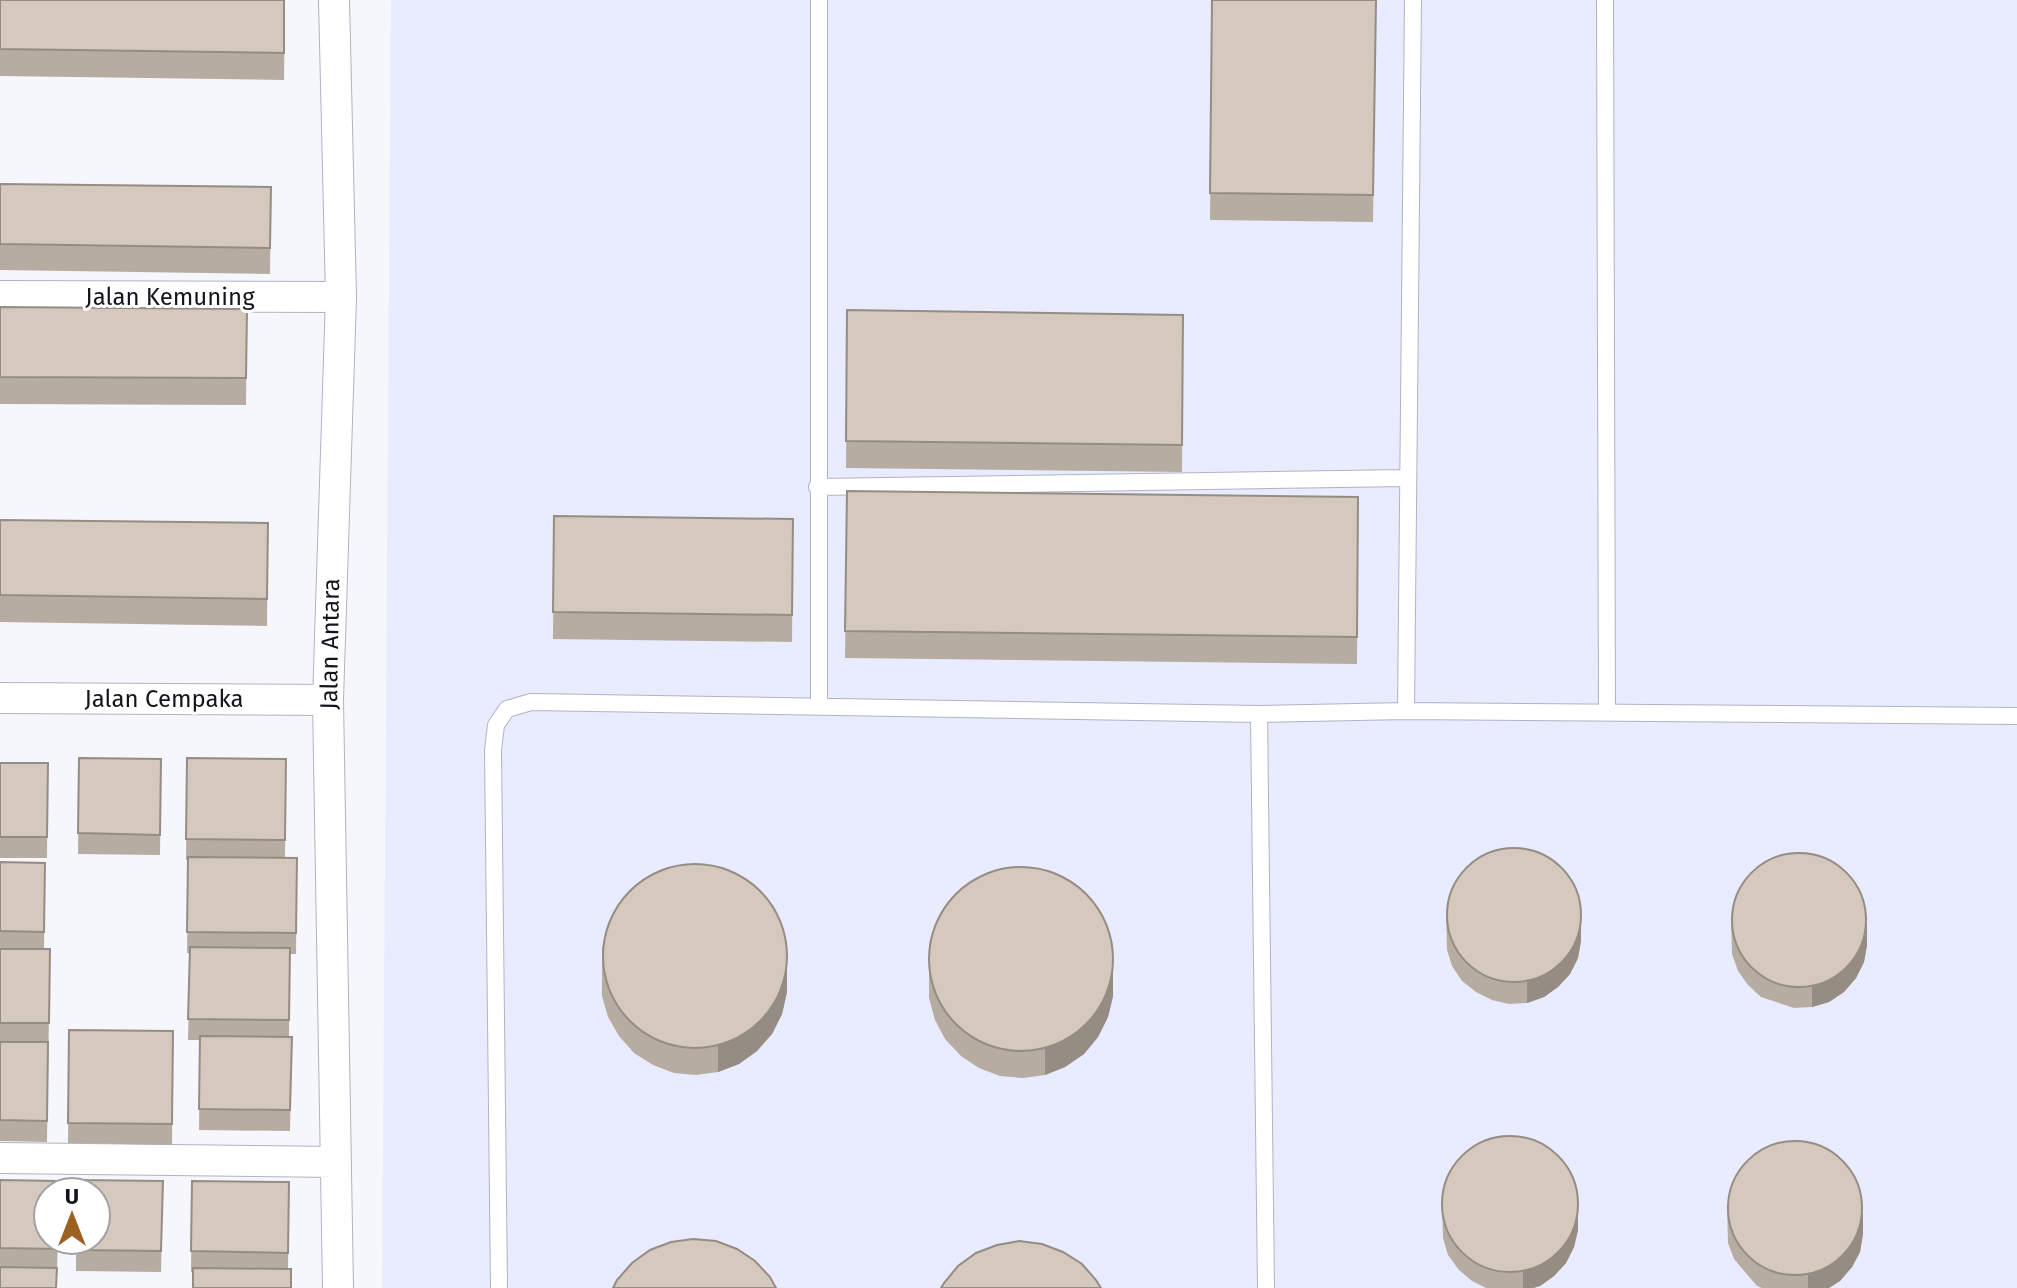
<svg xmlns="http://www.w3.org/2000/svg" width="2017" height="1288" viewBox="0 0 2017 1288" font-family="'Fira Sans',sans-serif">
<rect width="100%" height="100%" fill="#f6f6fd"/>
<!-- built -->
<path fill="#e9ebfe" d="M 391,0 L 2017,0 L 2017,1288 L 382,1288 Z"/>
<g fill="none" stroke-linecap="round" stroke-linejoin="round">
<defs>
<path id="service" d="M 1605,0 L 1607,712
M 817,487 L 1407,478
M 819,706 L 819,0
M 1406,711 L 1413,0
M 1259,714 L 1266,1288
M 499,1288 L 493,750 L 496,725 L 507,709 L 531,702 L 1259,714 L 1406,711 L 2017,716"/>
<path id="minor" d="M 334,0 L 341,297 L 328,700 L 338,1288
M 0,296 L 341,297
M 0,698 L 328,700
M 0,1158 L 336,1162"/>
</defs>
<!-- service casing -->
<use href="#service" stroke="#b1b3c2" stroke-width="18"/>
<!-- minor casing -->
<use href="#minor" stroke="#b1b3c2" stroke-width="32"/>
<!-- service -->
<use href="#service" stroke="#fff" stroke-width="16"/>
<!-- minor -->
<use href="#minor" stroke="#fff" stroke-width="30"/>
</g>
<!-- wall -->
<path fill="#b7aca2" d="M 0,0 L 285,0 L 284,80 L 0,76 Z
M 1212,0 L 1376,0 L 1373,222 L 1210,220 Z
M 0,184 L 271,187 L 270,274 L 0,270 Z
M 0,307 L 247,309 L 246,405 L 0,404 Z
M 847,310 L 1183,315 L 1182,472 L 846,468 Z
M 847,491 L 1358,497 L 1357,664 L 845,658 Z
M 554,516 L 793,519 L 792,642 L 553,639 Z
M 0,520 L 268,523 L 267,626 L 0,622 Z
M 79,758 L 161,759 L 160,855 L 78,854 Z
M 187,758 L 286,759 L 285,858 L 297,858 L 296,954 L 290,954 L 289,1037 L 292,1037 L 290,1131 L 199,1130 L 200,1040 L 188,1040 L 190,953 L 187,953 L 188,860 L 186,860 Z
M 0,763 L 48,763 L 47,858 L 0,858 Z
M 0,862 L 45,863 L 44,949 L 50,949 L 47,1142 L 0,1141 Z
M 1446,911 L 1581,941 L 1578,958 L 1570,974 L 1558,987 L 1544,997 L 1527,1003 L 1509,1004 L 1492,1000 L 1476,992 L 1462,981 L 1452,966 L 1447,950 Z
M 1731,915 L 1867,945 L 1864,962 L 1856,978 L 1844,992 L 1829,1002 L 1812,1007 L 1794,1008 L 1761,997 L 1748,985 L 1738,971 L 1732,954 Z
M 602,946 L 787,992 L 782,1014 L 772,1034 L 757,1051 L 739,1064 L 718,1072 L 696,1075 L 674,1073 L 653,1065 L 634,1053 L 619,1036 L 608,1017 L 602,996 Z
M 929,949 L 1113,996 L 1108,1017 L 1098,1037 L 1084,1054 L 1065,1067 L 1045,1075 L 1023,1078 L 1000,1076 L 979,1068 L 961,1056 L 945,1039 L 935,1020 L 929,998 Z
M 69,1030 L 173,1031 L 172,1145 L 68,1143 Z
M 0,1180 L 58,1240 L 57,1270 L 0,1288 Z
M 163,1181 L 161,1272 L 76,1271 L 76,1240 Z
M 192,1181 L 289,1182 L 288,1269 L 191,1272 Z
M 1442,1200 L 1578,1230 L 1574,1247 L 1566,1263 L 1554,1276 L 1540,1286 L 1533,1288 L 1486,1288 L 1472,1281 L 1459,1270 L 1448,1255 L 1443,1238 Z
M 1727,1204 L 1863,1234 L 1860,1252 L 1852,1267 L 1840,1281 L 1829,1288 L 1762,1288 L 1757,1286 L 1734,1259 L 1728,1243 Z"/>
<!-- shaded-wall -->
<path fill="#958c84" d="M 1581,920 L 1581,941 L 1578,958 L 1570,974 L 1558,987 L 1544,997 L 1527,1003 L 1527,982 Z
M 1867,924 L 1867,945 L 1864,962 L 1856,978 L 1844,992 L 1829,1002 L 1812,1007 L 1812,986 Z
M 787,965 L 787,992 L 782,1014 L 772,1034 L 757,1051 L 739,1064 L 718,1072 L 718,1045 Z
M 1113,969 L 1113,996 L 1108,1017 L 1098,1037 L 1084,1054 L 1065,1067 L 1045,1075 L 1045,1048 Z
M 1578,1209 L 1578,1230 L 1574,1247 L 1566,1263 L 1554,1276 L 1540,1286 L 1533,1288 L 1523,1288 L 1523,1270 Z
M 1863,1213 L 1863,1234 L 1860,1252 L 1852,1267 L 1840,1281 L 1829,1288 L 1808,1288 L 1808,1275 Z"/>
<!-- building -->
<path fill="#d5c8bc" stroke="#958c84" stroke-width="2" d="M 0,0 L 284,0 L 284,53 L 0,49 Z
M 1212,0 L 1376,0 L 1373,195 L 1210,193 Z
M 0,184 L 271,187 L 270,248 L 0,244 Z
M 0,307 L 247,309 L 246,378 L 0,377 Z
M 847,310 L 1183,315 L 1182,445 L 846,441 Z
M 847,491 L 1358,497 L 1357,637 L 845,631 Z
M 554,516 L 793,519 L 792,615 L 553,612 Z
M 0,520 L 268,523 L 267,599 L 0,595 Z
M 79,758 L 161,759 L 160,835 L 78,833 Z
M 187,758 L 286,759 L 285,840 L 186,839 Z
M 0,763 L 48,763 L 47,837 L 0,837 Z
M1447 915a67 67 0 1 1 134 0a67 67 0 1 1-134 0Z
M1732 920a67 67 0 1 1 134 0a67 67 0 1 1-134 0Z
M 188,857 L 297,858 L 296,933 L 187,932 Z
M 0,862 L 45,863 L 44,932 L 0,931 Z
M603 956a92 92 0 1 1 184 0a92 92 0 1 1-184 0Z
M929 959a92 92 0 1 1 184 0a92 92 0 1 1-184 0Z
M 190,947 L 290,948 L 289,1020 L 188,1019 Z
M 0,949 L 50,949 L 49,1023 L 0,1023 Z
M 69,1030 L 173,1031 L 172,1124 L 68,1123 Z
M 200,1036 L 292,1037 L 290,1110 L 199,1109 Z
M 0,1042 L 48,1042 L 47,1121 L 0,1120 Z
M1442 1204a68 68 0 1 1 136 0a68 68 0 1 1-136 0Z
M1728 1208a67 67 0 1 1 134 0a67 67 0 1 1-134 0Z
M 0,1180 L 58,1181 L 58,1192 L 48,1192 L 48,1240 L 57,1240 L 57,1249 L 0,1248 Z
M 77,1180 L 163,1181 L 161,1251 L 76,1250 L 76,1240 L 96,1240 L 96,1192 L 77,1192 Z
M 192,1181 L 289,1182 L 288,1253 L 191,1251 Z
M 693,1239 L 716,1241 L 737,1249 L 755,1261 L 770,1277 L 776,1288 L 613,1288 L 617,1280 L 632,1263 L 650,1250 L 671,1242 Z
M 1019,1241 L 1042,1244 L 1063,1252 L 1082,1264 L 1096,1280 L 1101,1288 L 941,1288 L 944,1283 L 958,1266 L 976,1253 L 997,1245 Z
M 0,1267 L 57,1268 L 56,1288 L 0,1288 Z
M 193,1268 L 291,1269 L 291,1288 L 193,1288 Z"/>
<g text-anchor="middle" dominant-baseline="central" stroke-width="6" stroke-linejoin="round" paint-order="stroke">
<!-- street labels -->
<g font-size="24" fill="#14141a" stroke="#fff">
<text x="170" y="297">Jalan Kemuning</text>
<text transform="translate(330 644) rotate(-89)">Jalan Antara</text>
<text x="164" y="699">Jalan Cempaka</text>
</g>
</g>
<!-- north arrow -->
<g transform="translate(72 1216)"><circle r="38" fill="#ffffff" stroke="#a1a1a3" stroke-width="2"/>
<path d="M0-6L14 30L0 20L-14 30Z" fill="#9d6222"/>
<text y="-12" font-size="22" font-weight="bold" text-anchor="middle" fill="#14141a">U</text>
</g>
</svg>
